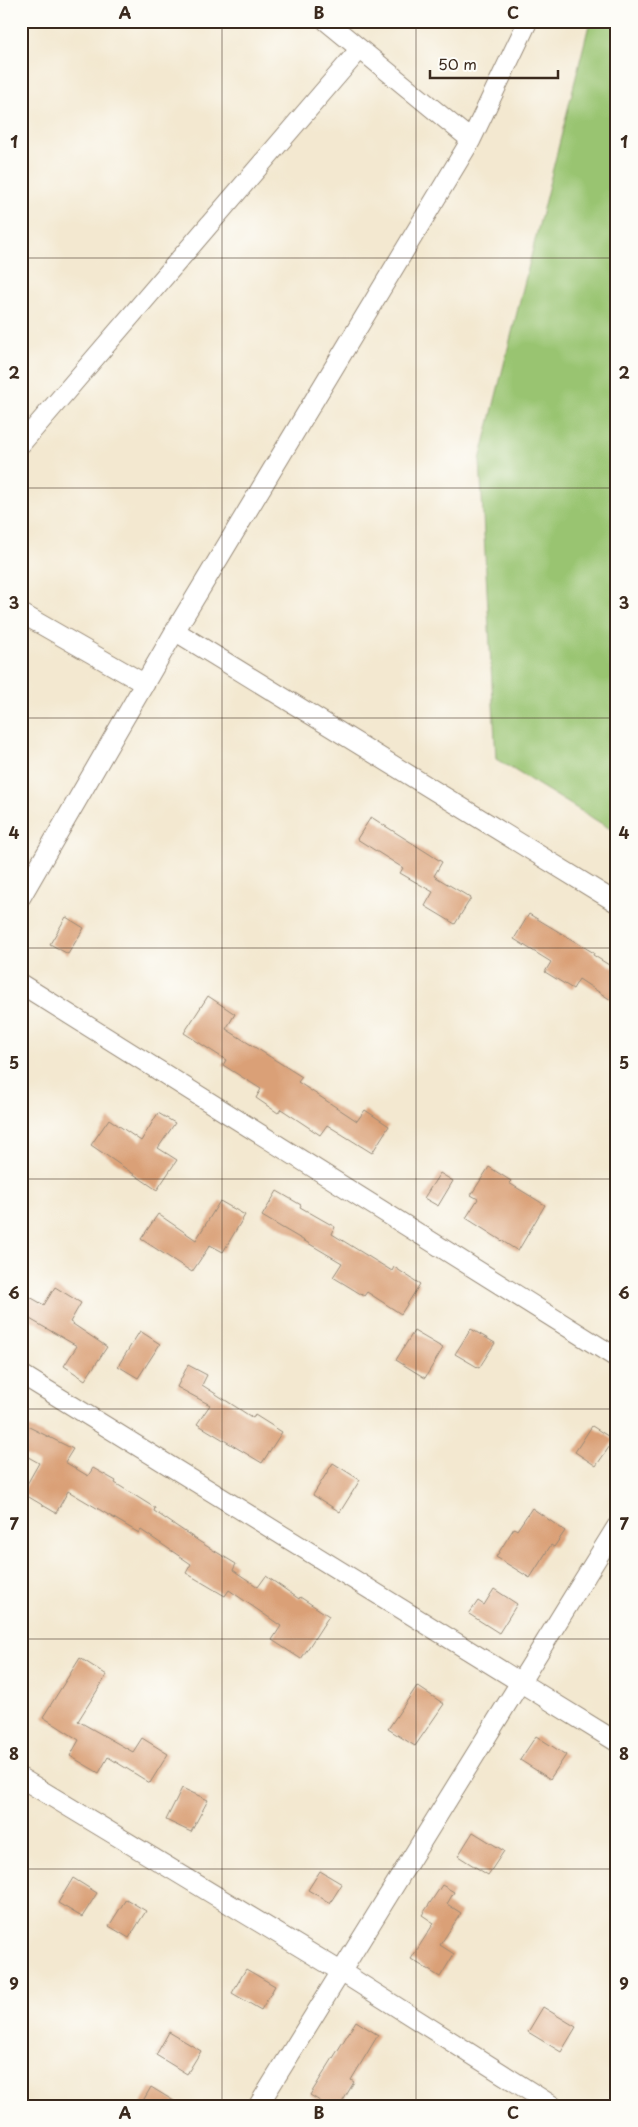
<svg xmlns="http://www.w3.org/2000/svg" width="638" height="2127" viewBox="0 0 638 2127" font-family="'Playpen Sans',sans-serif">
<rect width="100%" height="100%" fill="#fdfcf7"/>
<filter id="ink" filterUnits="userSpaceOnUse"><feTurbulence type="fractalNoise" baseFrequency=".02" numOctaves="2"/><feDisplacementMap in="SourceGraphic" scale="10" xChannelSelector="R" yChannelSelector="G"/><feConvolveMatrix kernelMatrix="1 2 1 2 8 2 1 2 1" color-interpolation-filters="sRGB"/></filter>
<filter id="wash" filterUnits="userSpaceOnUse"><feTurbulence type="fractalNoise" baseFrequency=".0096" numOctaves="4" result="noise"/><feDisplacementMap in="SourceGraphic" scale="20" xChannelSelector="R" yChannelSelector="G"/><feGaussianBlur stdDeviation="1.12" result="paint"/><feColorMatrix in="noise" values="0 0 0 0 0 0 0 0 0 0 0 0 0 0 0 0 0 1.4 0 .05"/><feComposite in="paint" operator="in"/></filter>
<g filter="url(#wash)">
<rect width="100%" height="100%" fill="#f3e8d0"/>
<!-- green -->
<path fill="#99c471" stroke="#6a7748" d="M 590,21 L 617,21 L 617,833 L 496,759 L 480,460 Z"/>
<g id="blocks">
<!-- building -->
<path fill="#daa077" d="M 371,817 L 442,862 L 434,876 L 471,898 L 455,924 L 425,906 L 433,892 L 400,873 L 403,868 L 357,839 Z
M 529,914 L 594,953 L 593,955 L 617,970 L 617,991 L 611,1000 L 579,979 L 573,989 L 545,972 L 551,962 L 514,939 Z
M 66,917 L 84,928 L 68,954 L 50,944 Z
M 208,996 L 235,1014 L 226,1029 L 302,1077 L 298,1082 L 357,1121 L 365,1110 L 389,1126 L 372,1153 L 327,1125 L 320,1135 L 281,1109 L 278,1113 L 256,1098 L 261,1089 L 223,1065 L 226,1060 L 184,1033 Z
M 158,1113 L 175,1123 L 158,1148 L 177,1160 L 157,1190 L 91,1145 L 109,1119 L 141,1141 Z
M 489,1167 L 511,1181 L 509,1183 L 545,1205 L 518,1251 L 466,1218 L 478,1199 L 471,1195 Z
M 440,1173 L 453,1181 L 438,1206 L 424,1198 Z
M 277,1191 L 301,1205 L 300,1207 L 335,1227 L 332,1234 L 392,1271 L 394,1267 L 420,1284 L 401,1314 L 367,1292 L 364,1296 L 333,1277 L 342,1263 L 262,1216 Z
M 220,1201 L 245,1215 L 223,1252 L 210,1245 L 192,1272 L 141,1239 L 158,1214 L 196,1240 Z
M 55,1287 L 81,1303 L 70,1322 L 107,1347 L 85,1380 L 64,1366 L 77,1346 L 21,1314 L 21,1292 L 44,1305 Z
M 471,1329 L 495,1343 L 479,1368 L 455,1354 Z
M 140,1331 L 160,1344 L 138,1378 L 118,1366 Z
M 414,1331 L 443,1348 L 425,1378 L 396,1360 Z
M 188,1365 L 207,1375 L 202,1385 L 253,1418 L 255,1415 L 282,1432 L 262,1463 L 197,1424 L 210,1405 L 177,1387 Z
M 21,1423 L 73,1449 L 65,1462 L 88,1476 L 93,1468 L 116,1481 L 115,1483 L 155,1508 L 154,1511 L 200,1542 L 236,1564 L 233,1570 L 258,1587 L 266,1576 L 299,1599 L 300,1597 L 329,1616 L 301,1659 L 272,1640 L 281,1626 L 229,1590 L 225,1596 L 186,1573 L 191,1564 L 141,1530 L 139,1533 L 68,1491 L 56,1513 L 22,1493 L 39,1463 L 21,1453 Z
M 592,1426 L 614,1440 L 596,1466 L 575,1452 Z
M 333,1463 L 360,1480 L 340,1512 L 313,1495 Z
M 532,1508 L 565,1531 L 554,1547 L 551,1545 L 530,1578 L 496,1557 L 514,1528 L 517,1530 Z
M 494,1589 L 517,1604 L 499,1633 L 469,1614 L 478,1601 L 484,1605 Z
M 80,1658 L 107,1675 L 78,1721 L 133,1752 L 142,1738 L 168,1754 L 150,1783 L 108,1757 L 99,1773 L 70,1756 L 79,1740 L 43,1717 Z
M 417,1686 L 444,1704 L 415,1746 L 388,1729 Z
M 536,1736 L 566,1755 L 550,1779 L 520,1760 Z
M 182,1788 L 208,1800 L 191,1832 L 166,1820 Z
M 473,1832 L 504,1851 L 488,1875 L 458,1856 Z
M 320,1871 L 342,1884 L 330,1903 L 308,1890 Z
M 73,1878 L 97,1893 L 82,1917 L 58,1903 Z
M 442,1885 L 454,1892 L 447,1904 L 461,1913 L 440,1945 L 454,1954 L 440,1977 L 411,1959 L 434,1923 L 422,1915 Z
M 126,1899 L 146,1911 L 129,1938 L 109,1926 Z
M 246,1969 L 275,1986 L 261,2010 L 232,1993 Z
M 543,2007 L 576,2027 L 561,2052 L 528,2032 Z
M 356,2021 L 378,2035 L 351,2080 L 354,2082 L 340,2106 L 328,2106 L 310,2095 Z
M 169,2032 L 201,2051 L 187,2074 L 156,2055 Z
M 151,2087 L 182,2106 L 140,2106 Z"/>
</g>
</g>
<g filter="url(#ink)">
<use href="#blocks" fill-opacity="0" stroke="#978977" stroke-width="1"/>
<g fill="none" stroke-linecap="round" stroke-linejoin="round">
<defs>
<path id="street" d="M 326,21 L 471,140
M 21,444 L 360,49
M 21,613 L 145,684
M 175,631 L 617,903
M 21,897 L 175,631 L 471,140 L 528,21
M 21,984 L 617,1358
M 21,1374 L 617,1742
M 21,1778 L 340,1971 L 553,2106
M 258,2106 L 617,1526"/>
</defs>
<!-- street casing -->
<use href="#street" stroke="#978977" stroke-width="21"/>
<!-- street -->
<use href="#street" stroke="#fff" stroke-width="19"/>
</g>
</g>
<!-- grid -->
<path fill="none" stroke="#3b2a1e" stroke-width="1" stroke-opacity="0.55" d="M 222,21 L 222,2106M 416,21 L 416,2106M 21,258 L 617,258M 21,488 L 617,488M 21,718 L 617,718M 21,948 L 617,948M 21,1179 L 617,1179M 21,1409 L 617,1409M 21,1639 L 617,1639M 21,1869 L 617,1869"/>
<!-- margin -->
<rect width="638" height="2127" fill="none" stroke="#fdfcf7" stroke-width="55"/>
<!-- scale -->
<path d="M430 70v8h128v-8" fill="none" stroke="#3b2a1e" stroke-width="2.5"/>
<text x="438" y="70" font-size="15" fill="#3b2a1e" stroke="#fdfcf7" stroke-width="4" paint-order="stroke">50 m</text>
<rect x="28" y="28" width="582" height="2072" fill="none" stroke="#3b2a1e" stroke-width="2"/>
<g font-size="16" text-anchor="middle" font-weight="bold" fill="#3b2a1e">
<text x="125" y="19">A</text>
<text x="319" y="19">B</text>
<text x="513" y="19">C</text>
<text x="14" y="148">1</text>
<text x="624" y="148">1</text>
<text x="14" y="379">2</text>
<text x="624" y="379">2</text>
<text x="14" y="609">3</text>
<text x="624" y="609">3</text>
<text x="14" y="839">4</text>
<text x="624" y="839">4</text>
<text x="14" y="1069">5</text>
<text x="624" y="1069">5</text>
<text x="14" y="1299">6</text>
<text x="624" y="1299">6</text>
<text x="14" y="1530">7</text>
<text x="624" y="1530">7</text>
<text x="14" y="1760">8</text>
<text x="624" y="1760">8</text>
<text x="14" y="1990">9</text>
<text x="624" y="1990">9</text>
<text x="125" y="2119">A</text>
<text x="319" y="2119">B</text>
<text x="513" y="2119">C</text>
</g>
</svg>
